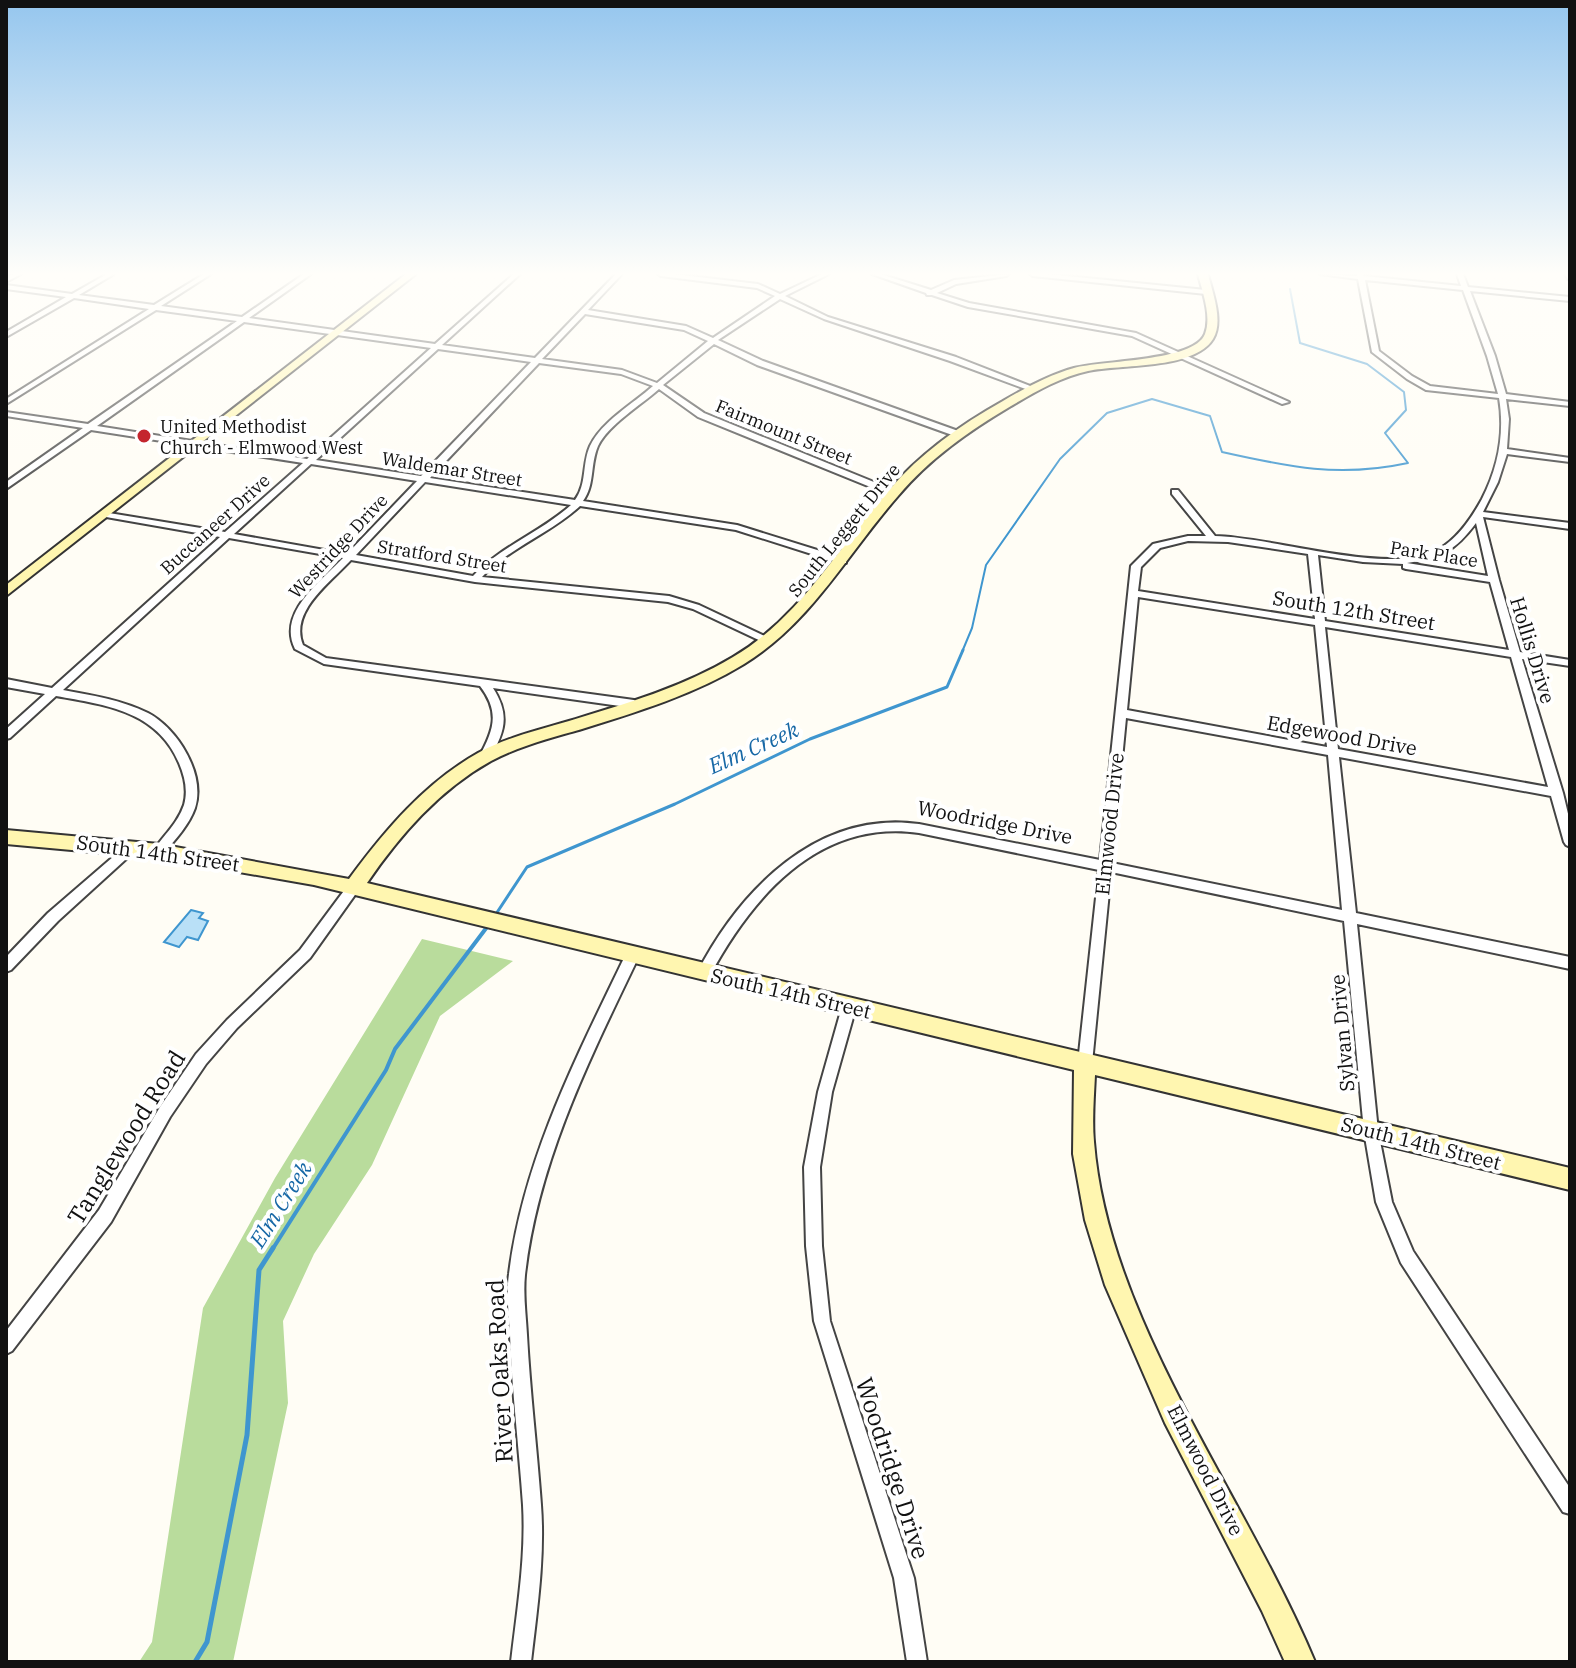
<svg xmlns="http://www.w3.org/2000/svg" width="1576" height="1668" viewBox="0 0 1576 1668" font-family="'IBM Plex Serif',serif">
<rect width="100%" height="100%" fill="#fffdf5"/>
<!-- forest -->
<path fill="#b9dc9c" d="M 422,939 L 513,961 L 440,1016 L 372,1165 L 314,1254 L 283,1321 L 288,1403 L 233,1662 L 139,1662 L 152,1642 L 203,1308 L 275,1178 Z"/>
<!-- water -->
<path fill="#b9e0f7" stroke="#3f96cf" stroke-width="2" d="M 191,910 L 203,913 L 199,918 L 208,921 L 198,940 L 187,937 L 179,947 L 164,942 Z"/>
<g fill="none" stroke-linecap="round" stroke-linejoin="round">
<!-- stream-far3 -->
<path stroke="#3f96cf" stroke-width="2" d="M 962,652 L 972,628 L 986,565 L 1060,459 L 1107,413 L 1152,399 L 1210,416 L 1222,452 C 1289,467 1339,478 1408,463 L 1385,433 L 1406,410 L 1404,392 L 1367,364 L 1300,343 L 1290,289"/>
<!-- stream-far2 -->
<path stroke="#3f96cf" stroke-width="3" d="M 496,914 L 527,867 L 675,804 L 810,739 L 947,687 L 963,650"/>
<!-- stream-far1 -->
<path stroke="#3f96cf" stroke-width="4" d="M 272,1250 L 386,1070 L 395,1049 L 487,927"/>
<!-- stream -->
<path stroke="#3f96cf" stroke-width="5" d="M 195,1662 L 207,1642 L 247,1435 L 259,1270 L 273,1248"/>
<defs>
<path id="street" d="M 14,274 L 21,274 L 6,282 L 6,277 Z
M 107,274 L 114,274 L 79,295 L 154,305 L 204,274 L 211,274 L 161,306 L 242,317 L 304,274 L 311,274 L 249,318 L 435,344 L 514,274 L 520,274 L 442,345 L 535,358 L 616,274 L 622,274 L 588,310 L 686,326 L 713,338 L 775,296 L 757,288 L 661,276 L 658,274 L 673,274 L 758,284 L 780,294 L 822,274 L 829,274 L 785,296 L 828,317 L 956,357 L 1038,389 L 1031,391 L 950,361 L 824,319 L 780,299 L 718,340 L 763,361 L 961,432 L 961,436 L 955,436 L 757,365 L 714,344 L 663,385 L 704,413 L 896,491 L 896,495 L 890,495 L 698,417 L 659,389 C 641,405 608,425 598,446 C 590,464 595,485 583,501 L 737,525 L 846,559 L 846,563 L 840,563 L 736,530 L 580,506 C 550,534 510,547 482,577 L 669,596 L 699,605 L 771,639 L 771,643 L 767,644 L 693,609 L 668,602 L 475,582 L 351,560 C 331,582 289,611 303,645 L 326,658 L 634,700 L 639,704 L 634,708 L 493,688 C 511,716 504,733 489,760 L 485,761 L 479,757 C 494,730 500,712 480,686 L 324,664 L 295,649 C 277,613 320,582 343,558 L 229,538 L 63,690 C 91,695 122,700 148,713 C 177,728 206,774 195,808 C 189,825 175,840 163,854 L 155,854 L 153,851 C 163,836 178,823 184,805 C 188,791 185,777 179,763 C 157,711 106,705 56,696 L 10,738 L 6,739 L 6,729 L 45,694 L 6,687 L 6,679 L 52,688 L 220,537 L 106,517 L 103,516 L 103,512 L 225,532 L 303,463 L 91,430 L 6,489 L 6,482 L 83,428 L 6,416 L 6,412 L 88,424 L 237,321 L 156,310 L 6,404 L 6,399 L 149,309 L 74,298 L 6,337 L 6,332 L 66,297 L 6,289 L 6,285 L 72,294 ZM 585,314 L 684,330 L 708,341 L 657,383 L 622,370 L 542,359 ZM 244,322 L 431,348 L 307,459 L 97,426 ZM 438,349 L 531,362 L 421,476 L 316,460 ZM 539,363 L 621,374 L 653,386 C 633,404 602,421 590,446 C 582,464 587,484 575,500 L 430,478 ZM 311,464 L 417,481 L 347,554 L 234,534 ZM 425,482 L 571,505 C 541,532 501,546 473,576 L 356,555 Z
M 872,274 L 880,274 L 931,290 L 954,280 L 1009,274 L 1006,276 L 956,284 L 937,293 L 969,303 L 1136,333 L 1289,402 L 1282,404 L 1132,336 L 968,307 L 932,295 L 927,295 L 926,293 Z
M 1030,274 L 1047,274 L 1206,290 L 1209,292 L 1206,294 L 1033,276 Z
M 1320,274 L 1357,276 L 1357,274 L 1363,274 L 1364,276 L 1461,286 L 1457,274 L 1463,274 L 1468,287 L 1570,297 L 1570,301 L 1470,291 L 1495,356 L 1506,394 L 1570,402 L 1570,406 L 1506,399 L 1509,419 L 1507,449 L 1570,458 L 1570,462 L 1507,454 L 1498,482 L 1483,512 L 1570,523 L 1570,529 L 1483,517 L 1499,580 L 1520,652 L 1570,660 L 1570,666 L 1522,659 L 1563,793 L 1570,822 L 1570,847 L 1566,845 L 1564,842 L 1551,796 L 1339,757 L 1356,913 L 1570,957 L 1570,969 L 1357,924 L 1378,1131 L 1392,1202 L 1413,1251 L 1570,1488 L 1570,1514 L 1563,1512 L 1401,1263 L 1376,1202 L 1364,1131 L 1344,921 L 1111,872 L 1092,1063 L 1090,1068 L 1085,1070 L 1080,1068 L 1078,1063 L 1099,870 L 919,833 C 818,819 752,897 709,977 L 704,979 L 699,977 L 697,973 C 740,890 817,810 919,824 L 1100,860 L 1131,566 L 1153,544 L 1188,536 L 1206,536 L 1172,494 L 1172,490 L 1178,490 L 1215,536 C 1272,537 1385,574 1433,552 C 1455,543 1471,519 1482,499 C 1498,468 1505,433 1499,398 L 1426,390 L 1407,379 L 1372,352 L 1358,279 ZM 1365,280 L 1463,290 L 1487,356 L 1498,394 L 1430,386 L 1412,376 L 1379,351 ZM 1476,523 L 1488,576 L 1407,563 C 1442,557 1454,552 1476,523 ZM 1188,541 L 1228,542 L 1308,554 L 1315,619 L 1138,591 L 1141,567 L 1160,548 ZM 1318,555 L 1363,562 L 1403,564 L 1403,568 L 1406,569 L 1490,582 L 1509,650 L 1325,621 ZM 1138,597 L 1315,625 L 1327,747 L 1127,710 ZM 1325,627 L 1511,657 L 1548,787 L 1338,749 ZM 1126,718 L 1328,755 L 1342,910 L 1112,863 Z
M 1565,274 L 1570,274 L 1570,280 L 1568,279 Z
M 132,842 L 136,844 L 138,847 L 136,850 L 58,921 L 11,970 L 6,972 L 6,957 L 48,913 L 128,844 Z
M 353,883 L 357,884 L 359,888 L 357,892 L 310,958 L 237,1028 L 206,1064 L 170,1117 L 111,1222 L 12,1351 L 6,1354 L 6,1331 L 99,1210 L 160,1107 L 196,1054 L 227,1020 L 300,950 L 349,884 Z
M 632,950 L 637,952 L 639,956 C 590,1058 538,1161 525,1275 C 523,1295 526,1315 527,1335 C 530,1392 537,1448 541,1505 C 545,1557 537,1610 531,1662 L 511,1662 C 517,1610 526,1557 523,1505 C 519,1448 512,1392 510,1335 C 509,1315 506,1294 509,1274 C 523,1160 576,1058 625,956 L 627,952 Z
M 849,1001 L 854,1003 L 856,1007 L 832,1092 L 820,1167 L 822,1246 L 830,1321 L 914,1578 L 927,1662 L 907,1662 L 894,1578 L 814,1321 L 806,1246 L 804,1167 L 818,1092 L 842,1007 L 844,1003 Z"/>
<path id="secondary" d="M 406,274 L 416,274 L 6,596 L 6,585 Z
M 1198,274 L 1208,274 C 1212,292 1224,321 1213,339 C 1194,370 1120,364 1088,371 C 1060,377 1035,392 1011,406 C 969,431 930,458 898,496 C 847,554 812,622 744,664 C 695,694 637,712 582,729 C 551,738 519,746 491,761 C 439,790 400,835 367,883 L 1570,1168 L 1570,1190 L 1095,1075 C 1094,1097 1092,1120 1094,1142 C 1108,1321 1247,1498 1315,1662 L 1285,1662 L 1262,1611 L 1165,1423 L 1105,1285 L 1085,1220 L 1073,1154 L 1074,1070 L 314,885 L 159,858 L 6,844 L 6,830 L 159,844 L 349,879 C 385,830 425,783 478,753 C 507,737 539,730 569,721 C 625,704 683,687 733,657 C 802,616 837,548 889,490 C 921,453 960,425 1003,401 C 1025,388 1049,375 1074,368 C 1102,360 1194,362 1205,334 C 1212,316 1202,291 1198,274 Z"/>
</defs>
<!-- street casing -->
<use href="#street" stroke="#444" stroke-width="4"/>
<!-- secondary casing -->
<use href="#secondary" stroke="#333" stroke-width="4"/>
<!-- street -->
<use href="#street" fill="#fff" fill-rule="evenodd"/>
<!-- secondary -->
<use href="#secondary" fill="#fff6b0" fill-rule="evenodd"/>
</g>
<!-- sky -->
<linearGradient id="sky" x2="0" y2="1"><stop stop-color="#95c6ee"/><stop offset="0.54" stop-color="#fffefa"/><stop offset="1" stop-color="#fffefa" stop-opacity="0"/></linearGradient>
<rect width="1576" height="507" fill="url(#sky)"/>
<!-- markers -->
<circle fill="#c4262e" stroke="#fff" stroke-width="3" cx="144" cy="436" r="8"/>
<g text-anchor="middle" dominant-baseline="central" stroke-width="8" stroke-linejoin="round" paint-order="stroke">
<!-- far-poi labels -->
<g font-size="18" fill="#111" stroke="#fff" text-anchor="start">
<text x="160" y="426">United Methodist<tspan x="160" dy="21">Church - Elmwood West</tspan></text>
</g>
<!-- far-street labels -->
<g font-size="18" fill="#111" stroke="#fff">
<text transform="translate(784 432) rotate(22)">Fairmount Street</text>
<text transform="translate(452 469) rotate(9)">Waldemar Street</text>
<text transform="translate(215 524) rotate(-42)">Buccaneer Drive</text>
<text transform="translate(844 530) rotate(-51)">South Leggett Drive</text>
<text transform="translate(338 546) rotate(-47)">Westridge Drive</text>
<text transform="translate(1434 554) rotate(9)">Park Place</text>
<text transform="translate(442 556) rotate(9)">Stratford Street</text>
</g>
<!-- street labels -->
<g font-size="20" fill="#111" stroke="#fff">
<text transform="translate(1354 610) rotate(9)">South 12th Street</text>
<text transform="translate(1533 650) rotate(73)">Hollis Drive</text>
<text transform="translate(1342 735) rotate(10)">Edgewood Drive</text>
<text transform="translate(995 822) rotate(11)">Woodridge Drive</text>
<text transform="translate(1109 824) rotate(-84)">Elmwood Drive</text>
<text transform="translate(158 853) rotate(8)">South 14th Street</text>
<text transform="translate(791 993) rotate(13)">South 14th Street</text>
<text transform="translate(1342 1033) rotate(-95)">Sylvan Drive</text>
<text transform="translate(1421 1143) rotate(14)">South 14th Street</text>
<text transform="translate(1206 1470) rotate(63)">Elmwood Drive</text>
</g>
<!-- water labels -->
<g font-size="22" font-style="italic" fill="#1768a6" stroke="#fff">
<text transform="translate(753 747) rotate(-24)">Elm Creek</text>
<text transform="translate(280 1204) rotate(-58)">Elm Creek</text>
</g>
<!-- near-street labels -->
<g font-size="24" fill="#111" stroke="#fff">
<text transform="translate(126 1137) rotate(-58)">Tanglewood Road</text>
<text transform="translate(499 1371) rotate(-93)">River Oaks Road</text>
<text transform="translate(893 1468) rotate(72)">Woodridge Drive</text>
</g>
</g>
<!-- border -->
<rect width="1576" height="1668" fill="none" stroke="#111111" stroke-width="16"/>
</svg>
